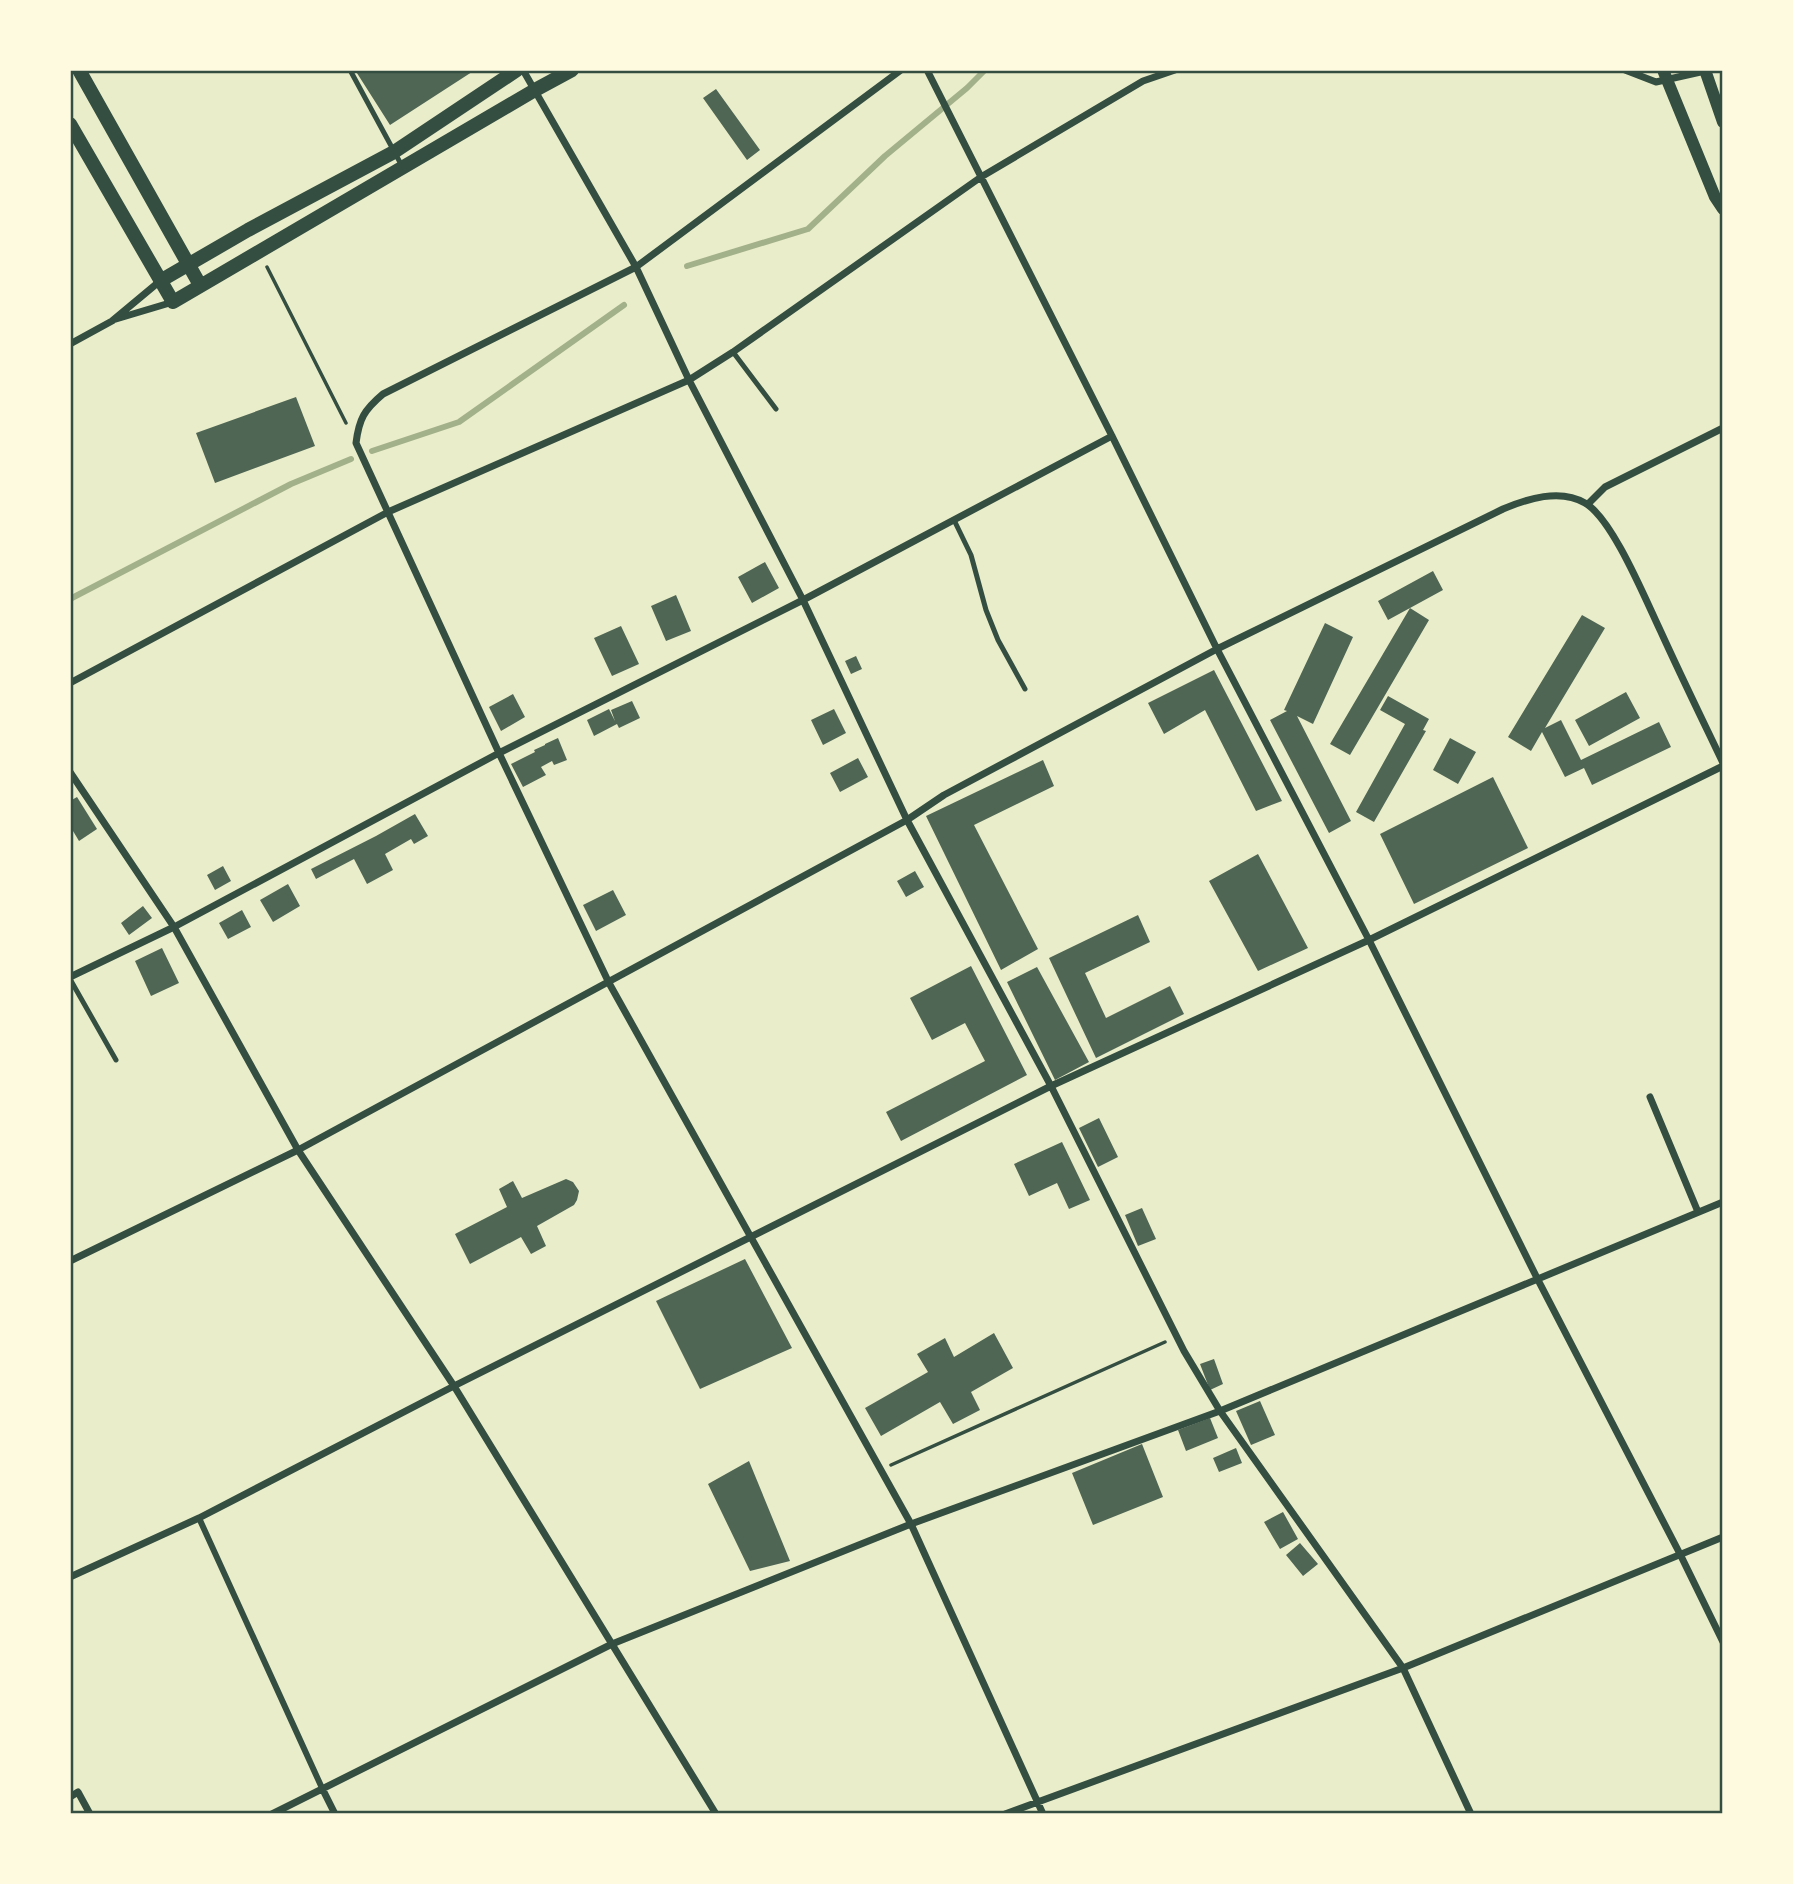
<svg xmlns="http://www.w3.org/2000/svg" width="1793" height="1884" viewBox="0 0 1793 1884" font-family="'DejaVu Sans',sans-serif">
<rect width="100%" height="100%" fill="#e9edc9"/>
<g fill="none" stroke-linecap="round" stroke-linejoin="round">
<!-- stream -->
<path stroke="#a3b18a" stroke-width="6" d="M 687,266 L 808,229 L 885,156 L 967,88 L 985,70
M 372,451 L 459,422 L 624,305
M 70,599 L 291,484 L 351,459"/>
</g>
<!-- building -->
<path fill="#4f6655" d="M 355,70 L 475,70 L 390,125 Z
M 716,89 L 760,150 L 747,160 L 703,98 Z
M 296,397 L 315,446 L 215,483 L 196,433 Z
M 765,562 L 779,588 L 752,603 L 738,577 Z
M 1433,571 L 1443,590 L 1388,620 L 1378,601 Z
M 676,595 L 691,631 L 666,641 L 651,606 Z
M 1410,608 L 1429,620 L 1350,755 L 1330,744 Z
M 1582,615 L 1605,628 L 1545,728 L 1561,720 L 1581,760 L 1659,722 L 1671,747 L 1592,785 L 1584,768 L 1565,777 L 1542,732 L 1531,751 L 1508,737 Z
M 1325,623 L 1353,637 L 1313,724 L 1297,716 L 1351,821 L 1329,833 L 1270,720 L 1287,711 L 1284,710 Z
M 621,626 L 639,664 L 612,676 L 594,638 Z
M 856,656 L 862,669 L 851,674 L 845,661 Z
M 1214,670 L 1282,801 L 1256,811 L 1205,710 L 1164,734 L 1148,703 Z
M 1626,692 L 1640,718 L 1589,746 L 1575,720 Z
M 513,694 L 525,717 L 501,731 L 489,707 Z
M 1388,696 L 1429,719 L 1423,730 L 1426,731 L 1374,822 L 1356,812 L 1405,724 L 1380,710 Z
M 632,701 L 640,718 L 619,728 L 617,724 L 594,736 L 587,720 L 609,709 L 615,721 L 611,710 Z
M 834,709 L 846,733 L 823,745 L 811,720 Z
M 558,738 L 567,760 L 554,765 L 552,761 L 541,767 L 546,775 L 523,787 L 511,764 L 535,752 L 534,750 L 545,745 L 545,744 Z
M 1450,738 L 1476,752 L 1458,784 L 1433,770 Z
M 858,758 L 868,777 L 840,792 L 830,773 Z
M 1043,760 L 1054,786 L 974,825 L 1038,949 L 1001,970 L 926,816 Z
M 1493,777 L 1528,848 L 1414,904 L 1380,834 Z
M 77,797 L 97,829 L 79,841 L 70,826 L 70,801 Z
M 415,814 L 428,836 L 414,844 L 411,839 L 385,854 L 393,870 L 367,884 L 354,859 L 316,879 L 311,869 L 376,836 Z
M 1258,854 L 1308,948 L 1258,971 L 1209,881 Z
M 223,866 L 231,881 L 215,890 L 207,875 Z
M 915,871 L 924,887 L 906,897 L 897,881 Z
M 288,884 L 300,906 L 273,922 L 260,900 Z
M 613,890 L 626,915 L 596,931 L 583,905 Z
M 143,906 L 152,918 L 129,935 L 121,923 Z
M 242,910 L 251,927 L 228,939 L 219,923 Z
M 1138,915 L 1150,942 L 1085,973 L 1106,1018 L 1170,986 L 1184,1014 L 1096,1058 L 1049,958 Z
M 162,948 L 179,983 L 151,996 L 135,961 Z
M 971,966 L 1027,1075 L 901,1141 L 886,1112 L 985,1061 L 965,1023 L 932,1040 L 910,998 Z
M 1037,967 L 1089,1062 L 1055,1080 L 1007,982 Z
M 1099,1118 L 1118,1157 L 1098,1167 L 1079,1128 Z
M 1062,1142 L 1090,1200 L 1069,1209 L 1057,1183 L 1029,1196 L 1014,1164 Z
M 566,1179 L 573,1182 L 579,1191 L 577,1200 L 574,1205 L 537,1226 L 546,1246 L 531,1254 L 521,1237 L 470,1264 L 455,1234 L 507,1207 L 499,1189 L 513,1181 L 522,1198 Z
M 1142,1208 L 1156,1239 L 1138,1246 L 1125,1215 Z
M 745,1259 L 792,1348 L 700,1389 L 656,1301 Z
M 994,1333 L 1013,1368 L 971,1392 L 980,1410 L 953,1424 L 940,1402 L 881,1436 L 865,1408 L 928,1372 L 917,1354 L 945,1338 L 954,1357 Z
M 1214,1359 L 1223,1384 L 1210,1390 L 1200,1364 Z
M 1260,1401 L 1275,1435 L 1251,1445 L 1236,1411 Z
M 1210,1418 L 1218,1438 L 1186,1451 L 1178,1430 Z
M 1142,1444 L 1163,1497 L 1093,1525 L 1072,1473 Z
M 1236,1448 L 1242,1463 L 1219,1472 L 1213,1458 Z
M 749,1461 L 790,1561 L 750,1571 L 708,1484 Z
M 1283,1512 L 1298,1539 L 1280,1549 L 1264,1522 Z
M 1300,1543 L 1318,1564 L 1303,1576 L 1286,1555 Z"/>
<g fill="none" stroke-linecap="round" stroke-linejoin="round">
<!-- path -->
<path stroke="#344e41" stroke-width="3.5" d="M 267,267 L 346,423
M 891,1465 L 1165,1342"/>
<!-- service -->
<path stroke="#344e41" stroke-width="5" d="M 350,70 L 402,166
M 733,352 L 776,409
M 954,520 L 971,555 L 986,610 L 998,640 L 1025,689
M 70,979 L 116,1060"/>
<!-- pedestrian -->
<path stroke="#344e41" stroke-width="6" d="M 199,1518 L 322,1788"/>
<!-- minor -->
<path stroke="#344e41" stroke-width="7" d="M 523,70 L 636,267 L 689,380 L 803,600 L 907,820 L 1051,1086 L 1184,1351 L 1220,1411 L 1403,1668 L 1471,1814
M 901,70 L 636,267 L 383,394 C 364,410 359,419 356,443 L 499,753 L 609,983 L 911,1524 L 1043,1814
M 927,70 L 1112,436 L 1217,649 L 1369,940 L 1537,1278 L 1680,1554 L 1723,1642
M 1625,70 L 1656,82 L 1705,71
M 116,319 L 173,302
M 70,344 L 112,321 L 160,281
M 1588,504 L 1605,487 L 1723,428
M 70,683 L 388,512 L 689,380 L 733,352 L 981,177 L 1143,81 L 1175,70
M 70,772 L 174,927 L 298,1150 L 454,1386 L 716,1814
M 70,977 L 174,927 L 499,753 L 803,600 L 1112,436
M 1650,1097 L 1698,1212
M 70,1261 L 298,1150 L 907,820 L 944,795 L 1217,649 L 1503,509 C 1527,499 1560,488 1585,503 C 1613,519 1646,601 1661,632 C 1681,676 1702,719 1723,763
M 70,1577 L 199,1518 L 454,1386 L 1051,1086 L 1369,940 L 1723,766
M 322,1788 L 335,1814
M 70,1797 L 78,1792 L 90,1814
M 272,1814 L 612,1644 L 911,1524 L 1220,1411 L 1723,1202
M 1005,1814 L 1403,1668 L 1723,1537"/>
<!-- tertiary -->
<path stroke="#344e41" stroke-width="12" d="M 1663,70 L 1715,197 L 1723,209
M 1705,70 L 1723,122"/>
<!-- secondary -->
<path stroke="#344e41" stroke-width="14" d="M 79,70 L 200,285
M 70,124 L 173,302 L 535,90 L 572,70
M 160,281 L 248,230 L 394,152 L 517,70"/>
</g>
<!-- border -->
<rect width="1793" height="1884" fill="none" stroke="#fefae0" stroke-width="144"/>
<rect x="72" y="72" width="1649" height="1740" fill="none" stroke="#344e41" stroke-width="2.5"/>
</svg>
